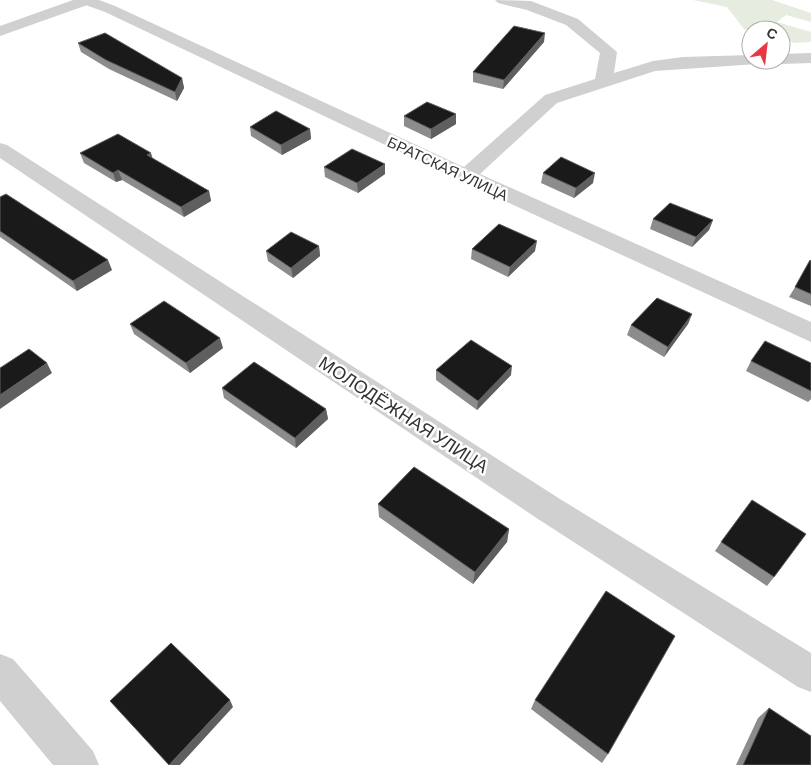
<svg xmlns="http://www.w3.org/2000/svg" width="811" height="765" viewBox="0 0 811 765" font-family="Barlow,sans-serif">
<rect width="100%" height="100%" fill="#fff"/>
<!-- green -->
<path fill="#e6ecdf" d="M 693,0 L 772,0 L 811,13 L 811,22 L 786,15 L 777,22 L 811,32 L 811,42 L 795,43 L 781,39 L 781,30 L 751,31 L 744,29 L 727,7 Z"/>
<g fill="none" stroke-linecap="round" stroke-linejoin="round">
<!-- minor -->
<path fill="#d0d0d0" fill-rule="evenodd" d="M 77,0 L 99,0 L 115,6 L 464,167 L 545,95 L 595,79 L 600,53 L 566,25 L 527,10 L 498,3 L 495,0 L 531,1 L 578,19 L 617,52 L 614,73 L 653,61 L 683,57 L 751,55 L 751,60 L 760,60 L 757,64 L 655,71 L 557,103 L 480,174 L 811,322 L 811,342 L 459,180 L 105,12 L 80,3 Z
M 811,53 L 811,63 L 781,64 L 773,60 L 781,60 L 781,54 Z
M 0,143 L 7,145 L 560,499 L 811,653 L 811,692 L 798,687 L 538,519 L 0,158 Z
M 0,654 L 13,659 L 93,751 L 99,765 L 53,765 L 0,701 Z"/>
<!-- tertiary -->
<path fill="#d0d0d0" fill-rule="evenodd" d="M 73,0 L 96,0 L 93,3 L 0,36 L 0,26 Z"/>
</g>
<!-- wall -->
<path fill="#8c8c8c" d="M 544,42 L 503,89 L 473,82 L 473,72 Z
M 78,43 L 182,78 L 184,88 L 177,101 L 109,69 L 81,52 Z
M 456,114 L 456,124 L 431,139 L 404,126 L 404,116 Z
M 250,127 L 310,129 L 311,139 L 282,155 L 251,136 Z
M 80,153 L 152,158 L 209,191 L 211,201 L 184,217 L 122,180 L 116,182 L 84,163 Z
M 324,167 L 385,174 L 358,193 L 325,177 Z
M 543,173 L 593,183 L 574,198 L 541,183 Z
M 0,197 L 112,270 L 77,291 L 0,237 Z
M 653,219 L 713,220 L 709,230 L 692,247 L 650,229 Z
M 319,246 L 320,256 L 293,278 L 268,261 L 266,251 Z
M 472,249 L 535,251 L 508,277 L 471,259 Z
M 811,261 L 811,306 L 789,297 Z
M 692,314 L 688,324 L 664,357 L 627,335 L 631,325 Z
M 130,324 L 223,348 L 190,373 L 134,334 Z
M 751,361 L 811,363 L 811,399 L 808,402 L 746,371 Z
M 436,370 L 511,375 L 477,410 L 436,380 Z
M 222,388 L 326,409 L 328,419 L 296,448 L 224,398 Z
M 378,504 L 509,529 L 507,542 L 473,584 L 379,517 Z
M 721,542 L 774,577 L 767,586 L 715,551 Z
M 535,700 L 608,754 L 602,763 L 531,709 Z
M 769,708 L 811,765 L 736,765 L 758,718 Z"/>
<!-- shaded-wall -->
<path fill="#5f5f5f" d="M 545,33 L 544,42 L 503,89 L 504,80 Z
M 182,78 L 184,88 L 177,101 L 175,92 Z
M 456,114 L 456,124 L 431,139 L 431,129 Z
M 310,129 L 311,139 L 282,155 L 281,145 Z
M 151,153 L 154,163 L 147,155 Z
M 385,164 L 385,174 L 358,193 L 357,183 Z
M 118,170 L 122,180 L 116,182 L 113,173 Z
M 595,173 L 593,183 L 574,198 L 576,188 Z
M 209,191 L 211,201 L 184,217 L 181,207 Z
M 713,220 L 709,230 L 692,247 L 696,237 Z
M 537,241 L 535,251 L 508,277 L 510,267 Z
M 319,246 L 320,256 L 293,278 L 291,268 Z
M 108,260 L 112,270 L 77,291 L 73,281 Z
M 692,314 L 688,324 L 664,357 L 668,347 Z
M 220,338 L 223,348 L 190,373 L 186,363 Z
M 47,363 L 52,373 L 0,409 L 0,395 Z
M 512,366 L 511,375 L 477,410 L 478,401 Z
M 326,409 L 328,419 L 296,448 L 295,438 Z
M 509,529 L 507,542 L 473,584 L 475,572 Z
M 230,700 L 233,707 L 180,765 L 169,765 Z"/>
<!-- building -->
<path fill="#1a1a1a" stroke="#5f5f5f" d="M 514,26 L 545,33 L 504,80 L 473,72 Z
M 105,33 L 182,78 L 175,92 L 106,60 L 78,43 Z
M 427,102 L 456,114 L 431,129 L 404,116 Z
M 276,111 L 310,129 L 281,145 L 250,127 Z
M 118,134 L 151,153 L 147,155 L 209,191 L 181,207 L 118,170 L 113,173 L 80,153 Z
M 352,149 L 385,164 L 357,183 L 324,167 Z
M 561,157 L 595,173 L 576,188 L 543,173 Z
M 6,194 L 108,260 L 73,281 L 0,231 L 0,197 Z
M 670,203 L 713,220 L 696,237 L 653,219 Z
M 499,224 L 537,241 L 510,267 L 472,249 Z
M 291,232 L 319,246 L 291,268 L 266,251 Z
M 810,260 L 811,261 L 811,294 L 795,287 Z
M 657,298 L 692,314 L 668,347 L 631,325 Z
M 164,301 L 220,338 L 186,363 L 130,324 Z
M 471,340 L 512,366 L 478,401 L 436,370 Z
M 765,341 L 811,363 L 811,391 L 751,361 Z
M 29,349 L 47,363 L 0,395 L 0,368 Z
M 254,362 L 326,409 L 295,438 L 222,388 Z
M 414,467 L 509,529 L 475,572 L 378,504 Z
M 752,500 L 806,534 L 774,577 L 721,542 Z
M 606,591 L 675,636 L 608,754 L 535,700 Z
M 171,643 L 230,700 L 169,765 L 110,701 Z
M 769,708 L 811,736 L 811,765 L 743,765 Z"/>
<g text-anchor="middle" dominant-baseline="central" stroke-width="5" stroke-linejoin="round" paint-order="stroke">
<!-- far-street labels -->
<g font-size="15" fill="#333" stroke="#fff">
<text transform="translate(448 168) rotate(25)">БРАТСКАЯ УЛИЦА</text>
</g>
<!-- street labels -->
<g font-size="18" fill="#333" stroke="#fff">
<text transform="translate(404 414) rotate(33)">МОЛОДЁЖНАЯ УЛИЦА</text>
</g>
</g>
<!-- north arrow -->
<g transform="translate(766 45) rotate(28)"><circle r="24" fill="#ffffff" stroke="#adadad"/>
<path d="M0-4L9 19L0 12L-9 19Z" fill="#e63946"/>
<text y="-8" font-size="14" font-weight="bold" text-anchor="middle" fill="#333333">С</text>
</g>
</svg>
